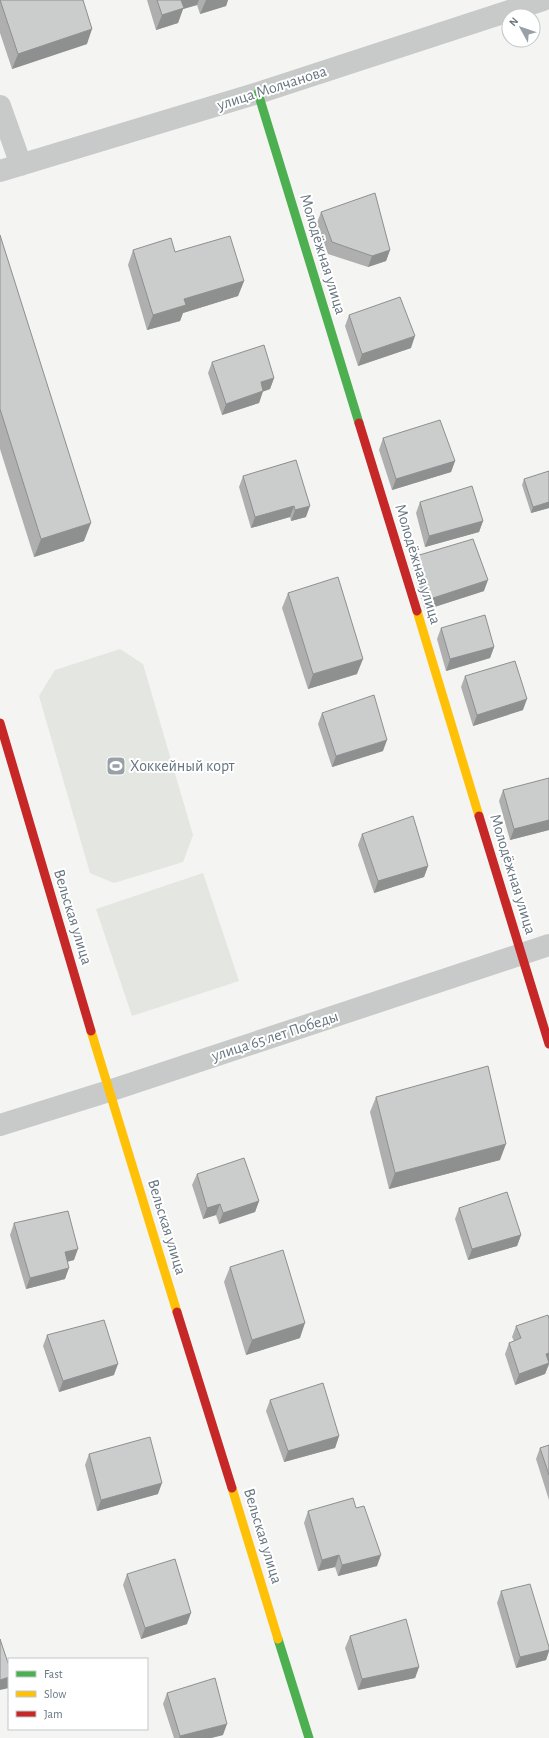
<svg xmlns="http://www.w3.org/2000/svg" width="549" height="1738" viewBox="0 0 549 1738" font-family="'Alegreya Sans',sans-serif">
<rect width="100%" height="100%" fill="#f4f4f2"/>
<!-- green -->
<path fill="#e4e6e1" d="M 120,649 L 143,664 L 193,835 L 183,862 L 114,883 L 90,873 L 39,696 L 55,670 Z
M 203,873 L 239,981 L 132,1016 L 96,909 Z"/>
<g fill="none" stroke-linecap="round" stroke-linejoin="round">
<!-- street -->
<path stroke="#c8caca" stroke-width="22" d="M 0,106 L 21,165
M 0,171 L 258,93 L 543,0
M 0,1125 L 109,1091 L 549,945"/>
<!-- fast -->
<path stroke="#4caf50" stroke-width="9" d="M 258,93 L 359,423
M 278,1639 L 309,1738"/>
<!-- slow -->
<path stroke="#ffc107" stroke-width="9" d="M 417,611 L 479,816
M 91,1031 L 177,1312
M 232,1488 L 278,1639"/>
<!-- jam -->
<path stroke="#c62828" stroke-width="9" d="M 359,423 L 417,611
M 0,723 L 91,1031
M 479,816 L 549,1044
M 177,1312 L 232,1488"/>
</g>
<!-- wall -->
<path fill="#afafaf" d="M 0,0 L 87,44 L 12,69 L 0,33 Z
M 147,0 L 228,0 L 226,6 L 200,14 L 197,5 L 183,9 L 178,23 L 156,30 Z
M 321,212 L 390,250 L 386,261 L 368,267 L 328,254 L 317,223 Z
M 0,235 L 84,541 L 34,557 L 0,449 Z
M 133,250 L 175,252 L 244,281 L 238,296 L 183,313 L 180,321 L 147,330 L 128,265 Z
M 349,315 L 411,348 L 358,366 L 345,326 Z
M 212,362 L 274,378 L 270,389 L 263,391 L 259,403 L 222,415 L 208,373 Z
M 383,438 L 455,461 L 451,472 L 392,490 L 379,450 Z
M 296,460 L 306,517 L 291,521 L 290,517 L 251,528 L 239,487 L 243,476 Z
M 549,471 L 549,508 L 531,513 L 522,485 L 524,479 Z
M 420,502 L 483,521 L 479,532 L 425,547 L 416,513 Z
M 416,556 L 484,591 L 425,610 L 412,567 Z
M 288,593 L 357,674 L 308,689 L 282,608 Z
M 441,628 L 494,647 L 490,658 L 446,671 L 437,639 Z
M 465,676 L 523,710 L 473,726 L 461,687 Z
M 322,713 L 383,751 L 332,767 L 318,724 Z
M 549,779 L 549,830 L 510,840 L 499,801 L 503,790 Z
M 362,834 L 428,866 L 424,877 L 374,893 L 358,845 Z
M 376,1097 L 500,1160 L 389,1189 L 370,1112 Z
M 197,1174 L 259,1201 L 255,1212 L 219,1224 L 216,1215 L 203,1219 L 192,1185 Z
M 459,1208 L 521,1235 L 517,1246 L 468,1260 L 455,1219 Z
M 14,1223 L 74,1260 L 67,1262 L 65,1279 L 26,1289 L 10,1235 Z
M 230,1267 L 300,1338 L 246,1355 L 224,1282 Z
M 549,1319 L 549,1365 L 545,1374 L 515,1385 L 505,1354 L 509,1343 L 514,1341 L 512,1337 L 516,1326 Z
M 47,1335 L 114,1375 L 59,1392 L 43,1346 Z
M 270,1400 L 339,1436 L 335,1448 L 284,1462 L 266,1411 Z
M 549,1445 L 549,1500 L 536,1459 L 540,1448 Z
M 89,1454 L 158,1494 L 97,1511 L 85,1465 Z
M 356,1508 L 377,1566 L 338,1576 L 335,1567 L 318,1571 L 304,1523 L 308,1511 Z
M 127,1574 L 187,1624 L 141,1639 L 123,1585 Z
M 501,1591 L 549,1647 L 549,1651 L 546,1660 L 516,1668 L 497,1603 Z
M 350,1636 L 419,1667 L 415,1678 L 358,1690 L 345,1648 Z
M 167,1693 L 223,1735 L 211,1738 L 174,1738 L 163,1704 Z"/>
<!-- shaded-wall -->
<path fill="#8e8f8f" d="M 179,0 L 199,0 L 197,5 L 183,9 L 178,23 L 156,30 L 162,15 Z
M 206,0 L 228,0 L 226,6 L 200,14 Z
M 92,29 L 87,44 L 12,69 L 18,54 Z
M 390,250 L 386,261 L 368,267 L 372,256 Z
M 244,281 L 238,296 L 183,313 L 180,321 L 147,330 L 153,315 L 184,299 Z
M 415,336 L 411,348 L 358,366 L 362,354 Z
M 274,378 L 270,389 L 257,394 L 261,382 Z
M 263,391 L 259,403 L 222,415 L 226,404 Z
M 455,461 L 451,472 L 392,490 L 396,479 Z
M 549,502 L 549,508 L 531,513 L 533,507 Z
M 294,506 L 290,517 L 251,528 L 255,517 Z
M 310,506 L 306,517 L 291,521 L 295,510 Z
M 483,521 L 479,532 L 425,547 L 429,536 Z
M 91,523 L 84,541 L 34,557 L 41,539 Z
M 488,580 L 484,591 L 425,610 L 430,599 Z
M 494,647 L 490,658 L 446,671 L 450,659 Z
M 363,659 L 357,674 L 308,689 L 313,674 Z
M 527,699 L 523,710 L 473,726 L 477,715 Z
M 387,740 L 383,751 L 332,767 L 336,756 Z
M 549,820 L 549,830 L 510,840 L 514,829 Z
M 428,866 L 424,877 L 374,893 L 378,881 Z
M 506,1144 L 500,1160 L 389,1189 L 395,1173 Z
M 259,1201 L 255,1212 L 219,1224 L 223,1213 Z
M 220,1204 L 216,1215 L 203,1219 L 207,1208 Z
M 521,1235 L 517,1246 L 468,1260 L 472,1249 Z
M 78,1249 L 74,1260 L 61,1263 L 65,1252 Z
M 69,1268 L 65,1279 L 26,1289 L 30,1278 Z
M 305,1323 L 300,1338 L 246,1355 L 252,1340 Z
M 549,1353 L 549,1363 L 546,1354 Z
M 549,1363 L 545,1374 L 515,1385 L 519,1374 Z
M 118,1364 L 114,1375 L 59,1392 L 63,1381 Z
M 339,1436 L 335,1448 L 284,1462 L 288,1451 Z
M 162,1483 L 158,1494 L 97,1511 L 101,1500 Z
M 339,1555 L 335,1567 L 318,1571 L 322,1560 Z
M 381,1555 L 377,1566 L 338,1576 L 342,1565 Z
M 191,1613 L 187,1624 L 141,1639 L 145,1628 Z
M 549,1650 L 549,1651 L 546,1660 L 516,1668 L 520,1657 Z
M 419,1667 L 415,1678 L 358,1690 L 362,1679 Z
M 9,1677 L 9,1688 L 0,1690 L 0,1680 Z
M 227,1724 L 223,1735 L 211,1738 L 179,1738 L 180,1736 Z"/>
<!-- building -->
<path fill="#cbcccc" stroke="#8e8f8f" d="M 0,0 L 83,0 L 92,29 L 18,54 Z
M 157,0 L 181,0 L 184,8 L 162,15 Z
M 375,193 L 390,250 L 372,256 L 332,242 L 321,212 Z
M 0,235 L 91,523 L 41,539 L 0,409 Z
M 230,236 L 244,281 L 184,299 L 186,305 L 153,315 L 133,250 L 171,238 L 175,252 Z
M 400,297 L 415,336 L 362,354 L 349,315 Z
M 264,345 L 274,378 L 261,382 L 263,391 L 226,404 L 212,362 Z
M 440,420 L 455,461 L 396,479 L 383,438 Z
M 296,460 L 310,506 L 295,510 L 294,506 L 255,517 L 243,476 Z
M 549,471 L 549,502 L 533,507 L 524,479 Z
M 472,486 L 483,521 L 429,536 L 420,502 Z
M 473,539 L 488,580 L 430,599 L 416,556 Z
M 338,577 L 363,659 L 313,674 L 288,593 Z
M 485,615 L 494,647 L 450,659 L 441,628 Z
M 515,661 L 527,699 L 477,715 L 465,676 Z
M 374,695 L 387,740 L 336,756 L 322,713 Z
M 549,778 L 549,820 L 514,829 L 503,790 Z
M 413,816 L 428,866 L 378,881 L 362,834 Z
M 488,1066 L 506,1144 L 395,1173 L 376,1097 Z
M 244,1158 L 259,1201 L 223,1213 L 220,1204 L 207,1208 L 197,1174 Z
M 507,1192 L 521,1235 L 472,1249 L 459,1208 Z
M 68,1211 L 78,1249 L 65,1252 L 69,1268 L 30,1278 L 14,1223 Z
M 283,1250 L 305,1323 L 252,1340 L 230,1267 Z
M 548,1315 L 549,1319 L 549,1353 L 546,1354 L 549,1363 L 519,1374 L 509,1343 L 521,1338 L 516,1326 Z
M 104,1320 L 118,1364 L 63,1381 L 47,1335 Z
M 323,1383 L 339,1436 L 288,1451 L 270,1400 Z
M 150,1437 L 162,1483 L 101,1500 L 89,1454 Z
M 549,1445 L 549,1475 L 540,1448 Z
M 353,1498 L 356,1508 L 364,1506 L 381,1555 L 342,1565 L 339,1555 L 322,1560 L 308,1511 Z
M 175,1559 L 191,1613 L 145,1628 L 127,1574 Z
M 530,1584 L 549,1647 L 549,1650 L 520,1657 L 501,1591 Z
M 406,1619 L 419,1667 L 362,1679 L 350,1636 Z
M 0,1639 L 9,1666 L 9,1677 L 0,1680 Z
M 215,1678 L 227,1724 L 180,1736 L 167,1693 Z"/>
<!-- icons -->
<defs>
<symbol id="stadium-square" viewBox="-11 -11 22 22"><rect x="-9" y="-9" width="18" height="18" rx="4" fill="#98a1a8" stroke="#fff"/><path d="M0-5a6.5 5 0 1 0 0 10a6.5 5 0 1 0 0-10ZM-3.5-1.8h7v3.6h-7Z" fill="#fff"/></symbol>
</defs>
<g fill-rule="evenodd">
<use href="#stadium-square" x="105" y="755" width="22" height="22"/>
</g>
<g text-anchor="middle" dominant-baseline="central" stroke-width="4" stroke-linejoin="round" paint-order="stroke">
<!-- street labels -->
<g font-size="16" fill="#667580" stroke="#fff">
<text transform="translate(272 88) rotate(-18)">улица Молчанова</text>
<text transform="translate(323 254) rotate(73)">Молодёжная улица</text>
<text transform="translate(418 564) rotate(73)">Молодёжная улица</text>
<text transform="translate(513 874) rotate(73)">Молодёжная улица</text>
<text transform="translate(73 917) rotate(73)">Вельская улица</text>
<text transform="translate(275 1036) rotate(-18)">улица 65 лет Победы</text>
<text transform="translate(167 1227) rotate(73)">Вельская улица</text>
<text transform="translate(263 1536) rotate(73)">Вельская улица</text>
</g>
<!-- poi labels -->
<g font-size="16" fill="#667580" stroke="#fff" text-anchor="start">
<text x="130" y="766">Хоккейный корт</text>
</g>
</g>
<!-- legend -->
<rect x="8" y="1658" width="140" height="72" fill="#ffffff" stroke="#c2c8cc"/>
<rect x="16" y="1671" width="20" height="6" fill="#4caf50" stroke="#c2c8cc"/>
<text x="44" y="1678" font-size="12" fill="#667580">Fast</text>
<rect x="16" y="1691" width="20" height="6" fill="#ffc107" stroke="#c2c8cc"/>
<text x="44" y="1698" font-size="12" fill="#667580">Slow</text>
<rect x="16" y="1711" width="20" height="6" fill="#c62828" stroke="#c2c8cc"/>
<text x="44" y="1718" font-size="12" fill="#667580">Jam</text>
<!-- north arrow -->
<g transform="translate(521 28) rotate(310)"><circle r="19" fill="#ffffff" stroke="#c2c8cc"/>
<path d="M0-3L7 15L0 10L-7 15Z" fill="#98a1a8"/>
<text y="-6" font-size="11" font-weight="bold" text-anchor="middle" fill="#667580">N</text>
</g>
</svg>
